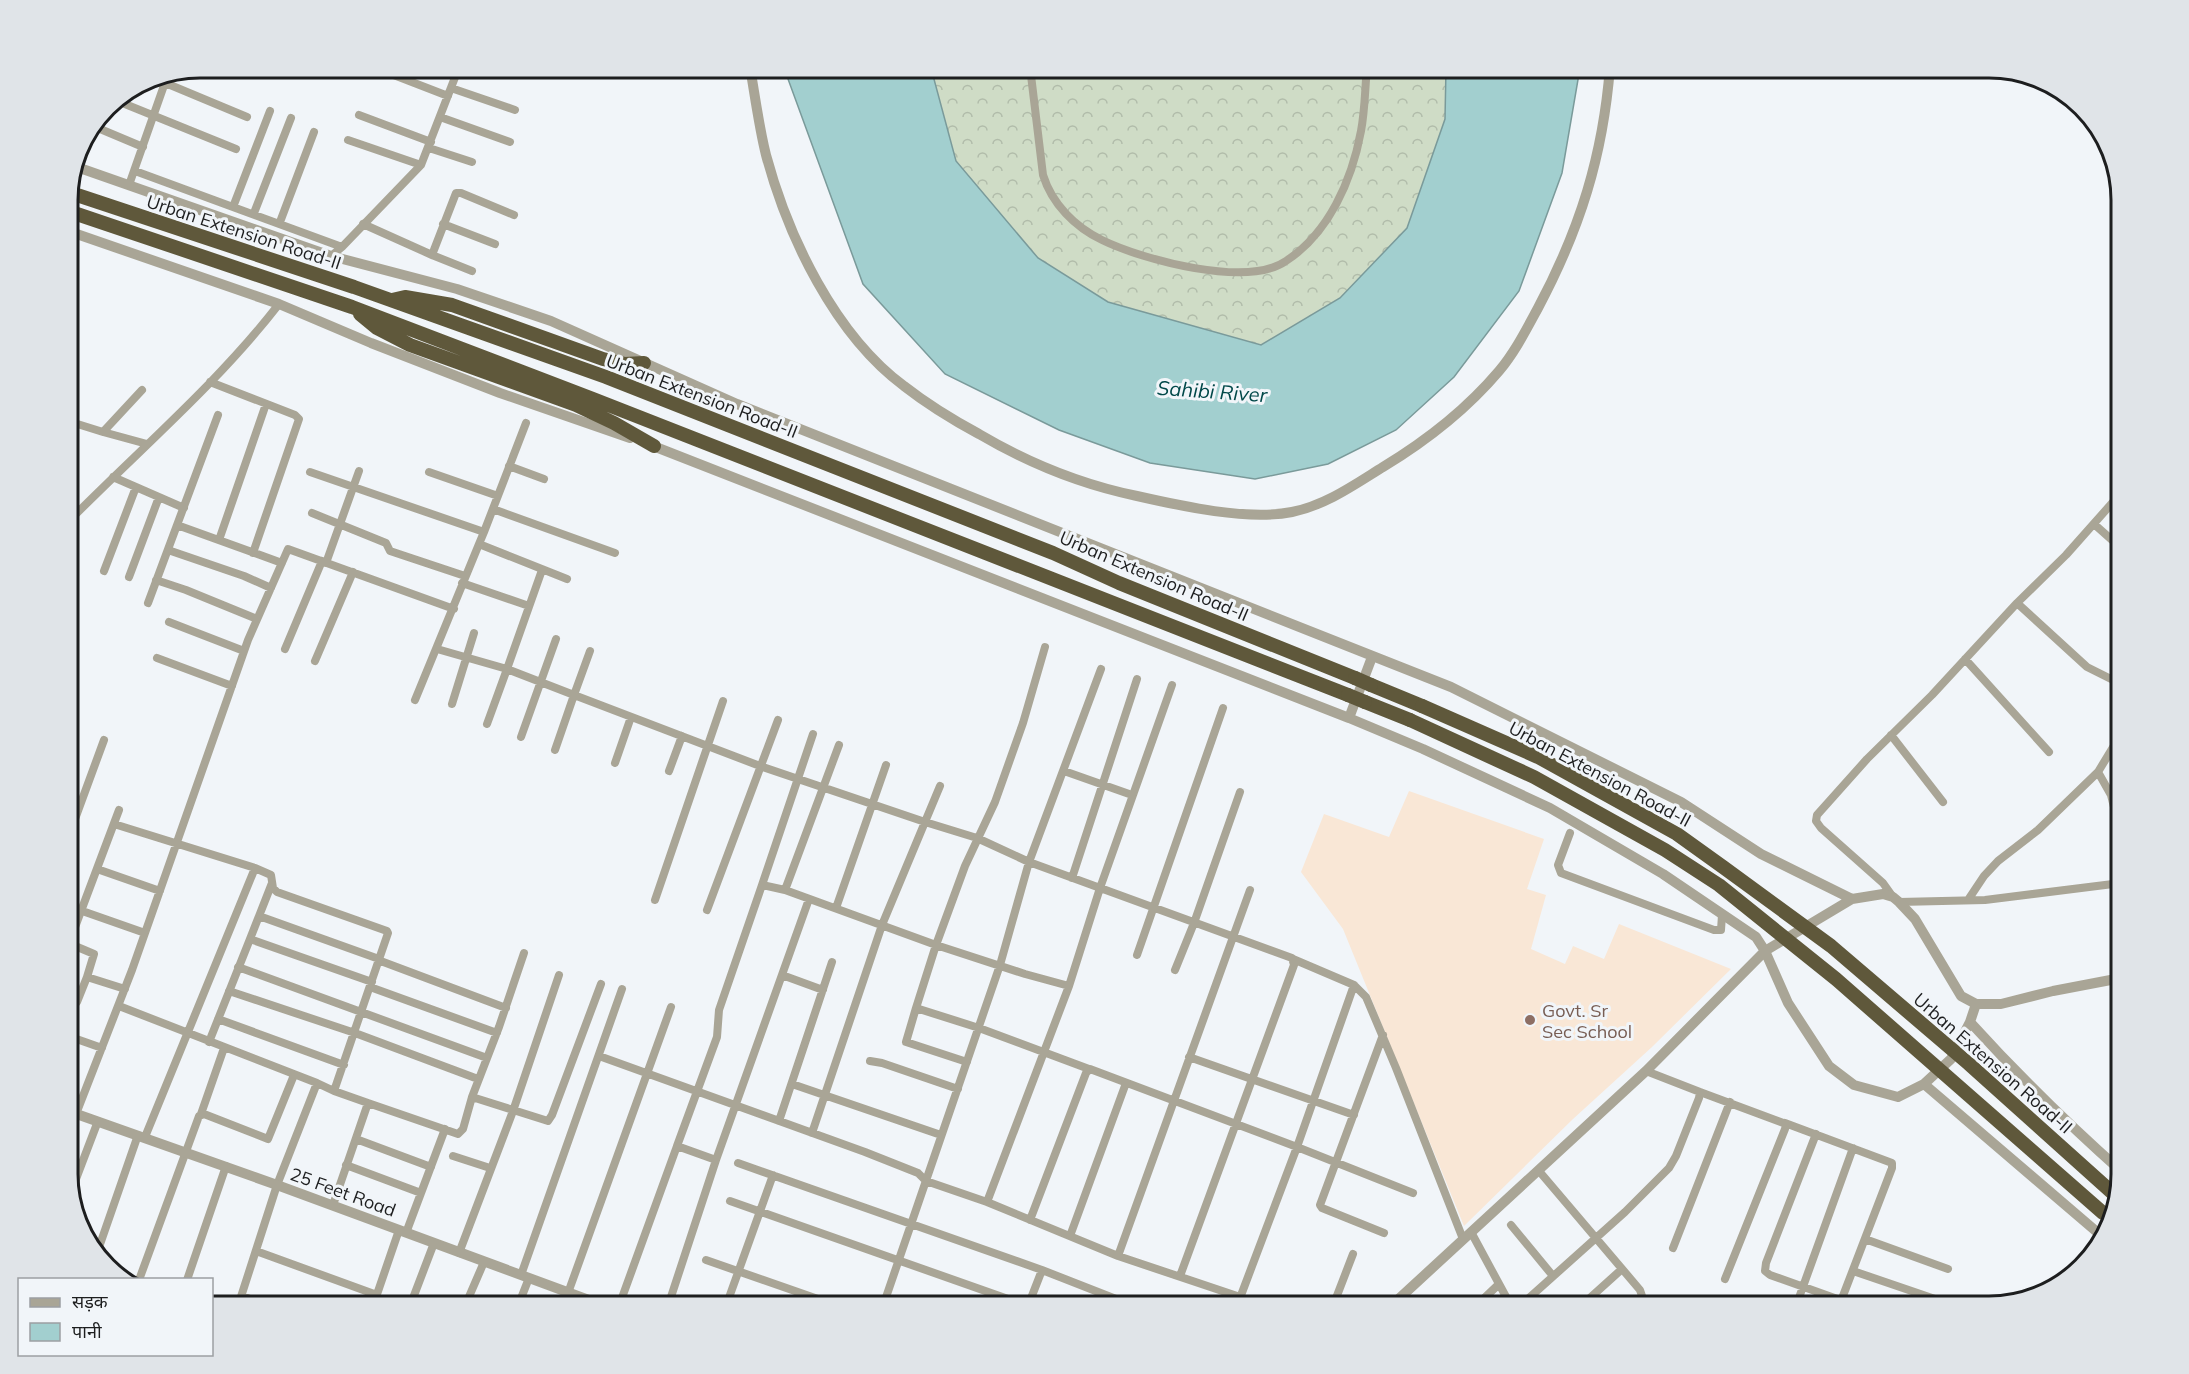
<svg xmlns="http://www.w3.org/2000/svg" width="2189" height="1374" viewBox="0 0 2189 1374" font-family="Mulish,'Noto Sans Devanagari',sans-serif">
<defs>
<pattern id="forest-crowns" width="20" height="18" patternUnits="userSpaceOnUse" patternTransform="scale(1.5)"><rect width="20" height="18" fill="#cfdcc6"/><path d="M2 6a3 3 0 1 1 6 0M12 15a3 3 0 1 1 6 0" fill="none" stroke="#b1bcaa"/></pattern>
</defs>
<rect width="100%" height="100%" fill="#f1f5f9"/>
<!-- commercial -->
<path fill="#f9e7d6" d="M 1409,791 L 1544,839 L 1527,889 L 1546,895 L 1531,949 L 1565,964 L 1573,946 L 1604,959 L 1619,924 L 1731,969 L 1652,1047 L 1573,1119 L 1464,1226 L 1343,929 L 1301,872 L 1324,814 L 1389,837 Z"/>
<!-- forest -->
<path fill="url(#forest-crowns)" d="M 931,68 L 1446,68 L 1445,119 L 1407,228 L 1340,298 L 1261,345 L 1108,302 L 1038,258 L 956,161 Z"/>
<!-- water -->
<path fill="#a2cfcf" stroke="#7a9a9a" stroke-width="1.5" d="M 784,68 L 931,68 L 956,161 L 1038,258 L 1108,302 L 1261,345 L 1340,298 L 1407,228 L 1445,119 L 1446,68 L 1580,68 L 1562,173 L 1519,291 L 1454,377 L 1396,430 L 1328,464 L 1255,479 L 1150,463 L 1059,430 L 945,374 L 863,284 Z"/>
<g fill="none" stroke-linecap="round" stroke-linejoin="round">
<!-- minor -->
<path stroke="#a9a596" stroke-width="8" d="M 373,67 L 448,96
M 1030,67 L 1043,175 C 1052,204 1075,227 1102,240 C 1143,260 1247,288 1286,261 C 1329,233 1352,180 1361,131 C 1365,110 1365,88 1367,67
M 151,77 L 247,117
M 451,88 L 515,110
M 115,100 L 236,149
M 359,115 L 431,142
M 440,117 L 510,142
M 93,126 L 143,147
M 348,140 L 421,165
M 429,148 L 472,162
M 135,171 L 342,247 L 331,256
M 129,185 L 168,74
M 233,207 L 270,111
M 254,213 L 291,118
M 280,222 L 314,132
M 363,224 L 432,255 L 456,193 L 461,193 L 514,215
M 443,224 L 495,244
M 342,247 L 421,165 L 459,67
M 432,255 L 472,271
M 210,382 L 295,415 L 299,419 L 253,553
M 68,424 L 71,422 L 103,432 L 142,390
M 103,432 L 147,444
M 509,466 L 544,479
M 310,472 L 484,532 L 479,544
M 429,472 L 498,496
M 113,477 L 184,508
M 493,509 L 615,553
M 312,513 L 386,543 L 390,551 L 465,576
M 68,522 C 139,450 217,384 279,304
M 2094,524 L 2121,548
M 177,525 L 282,563
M 484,532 L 526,423
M 219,540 L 266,404
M 168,550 L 244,576 L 271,588
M 326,563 L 359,471
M 104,571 L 136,487
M 129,577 L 159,497
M 156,580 L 186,590 L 257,619
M 462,583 L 529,606
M 148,603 L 218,415
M 2017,603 L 2087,667 L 2115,681 L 2121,674
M 169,622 L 244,651
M 1045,647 L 1023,723 L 995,802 L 965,866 L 936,945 L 916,1008 L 979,1028 L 1089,1069
M 285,649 L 322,561
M 437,649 L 507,669 L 542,570
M 157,658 L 232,686
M 1965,659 L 2049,752
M 315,661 L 353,572
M 415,700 L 479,544 L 567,579
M 452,704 L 474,633
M 487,724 L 507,669 L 574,695 L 590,651
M 1891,735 L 1943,802
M 521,737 L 556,639
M 555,750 L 574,695 L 760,766 L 925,822 L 977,838 L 1029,862 L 1292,958 L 1294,965 L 1180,1276
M 615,763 L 631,717
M 669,771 L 682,736
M 1064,771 L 1132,795
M 2098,772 L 2111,795 L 2121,835
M 114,824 L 255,868
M 1570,833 L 1558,865 L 1561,873 L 1714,930 L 1721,930 L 1722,915
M 68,838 L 104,740
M 97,869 L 160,891
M 1072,878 L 1137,679
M 762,885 L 813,734
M 785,890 L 839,745
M 1893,897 L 1883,883 L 1821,828 L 1816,821 L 1817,815 L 1867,759 L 1932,695 L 2017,603 L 2066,555 L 2121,493
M 655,900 L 723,701
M 1968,900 L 1984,876 L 1998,861 L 2038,830 L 2098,772 L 2121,734
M 1899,902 L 1985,900 L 2121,883
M 68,906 L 145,933
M 836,908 L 886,765
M 707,910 L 778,720
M 259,916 L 379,959
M 250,939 L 272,883
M 68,943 L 94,954 L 87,977
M 69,943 L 119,810
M 524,953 L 499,1027 L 472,1097 L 548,1121 L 552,1115 L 601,984
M 1137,955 L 1223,708
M 1293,959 L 1354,985 L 1366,997 L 1396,1068 L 1463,1239
M 378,960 L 506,1008
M 238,967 L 487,1058
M 1175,970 L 1194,923 L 1240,792
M 782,975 L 823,990
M 370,987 L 497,1033
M 229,991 L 355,1033 L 478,1079
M 68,1000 L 77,1002 L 87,977 L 125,989
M 119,1006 L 317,1083
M 916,1008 L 906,1042 L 967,1062
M 218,1019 L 344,1065
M 1383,1035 L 1320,1205 L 1322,1208 L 1384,1233
M 68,1036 L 102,1048
M 209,1042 L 250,939 L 372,982
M 599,1056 L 865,1152 L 918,1173 L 926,1181 L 987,1202 L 1118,1256 L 1267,1306
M 1189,1057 L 1354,1115
M 870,1061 L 882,1063 L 958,1089
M 792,1084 L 941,1135
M 1700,1092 L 1786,1124 L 1785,1129 L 1725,1279
M 368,1103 L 458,1134 L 463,1129 L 472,1097
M 76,1114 L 132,970 L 248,640 L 288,549 L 454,609
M 201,1114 L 224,1048
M 779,1121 L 832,962
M 1785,1123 L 1892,1163 L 1892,1168 L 1841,1301
M 812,1133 L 882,925 L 940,786
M 1816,1134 L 1766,1263 L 1765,1271 L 1770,1275 L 1857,1306
M 145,1137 L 255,868 L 271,875 L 273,888 L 277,892 L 387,931 L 388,933 L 334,1091 L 317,1083 L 277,1185 L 238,1306
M 356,1139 L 431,1167
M 677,1146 L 717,1037 L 719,1010 L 762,885 L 785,890 L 936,945 L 1025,974 L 1069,986
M 453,1156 L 490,1168
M 738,1163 L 1042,1270 L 1134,1306
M 346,1165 L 421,1193
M 1539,1171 L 1640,1290 L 1643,1299 L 1638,1306
M 71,1192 L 98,1121
M 730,1201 L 1028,1306
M 987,1202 L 1069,986 L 1100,888 L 1172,685
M 333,1205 L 368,1103 L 334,1091
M 1030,1220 L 1086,1073 L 1090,1069 L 1297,1147 L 1413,1193
M 1511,1225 L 1553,1276
M 1471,1232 L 1511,1306
M 406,1233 L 445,1129
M 1070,1236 L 1126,1083
M 1865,1239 L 1948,1269
M 1673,1248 L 1730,1102
M 256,1251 L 377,1295
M 97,1253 L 138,1135
M 459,1253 L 513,1111 L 559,975
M 1118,1256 L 1250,890
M 706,1260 L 838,1306
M 1853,1271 L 1938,1300
M 521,1275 L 622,989
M 139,1280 L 199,1116 L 204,1114 L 268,1139 L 294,1075
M 187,1280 L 226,1166
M 568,1293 L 671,1007
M 242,1296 L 269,1306
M 1240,1298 L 1297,1147 L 1354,985
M 373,1306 L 399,1230
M 410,1306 L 434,1243
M 465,1306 L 484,1262
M 518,1306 L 529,1278
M 568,1306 L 573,1295
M 619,1306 L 677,1146 L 716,1160
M 668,1306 L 716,1160 L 809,899
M 726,1306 L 773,1175
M 883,1306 L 1000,965 L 1029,862 L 1101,669
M 1028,1306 L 1042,1270
M 1333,1306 L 1353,1254
M 1476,1306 L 1498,1285
M 1520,1306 L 1625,1212 L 1669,1168 L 1676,1156 L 1699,1098 L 1700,1092 L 1646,1071
M 1581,1306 L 1622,1269
M 1796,1306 L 1853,1148"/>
<!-- tertiary -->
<path stroke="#a9a596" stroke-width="10" d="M 750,67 C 755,96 759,127 766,155 C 788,237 835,335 904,386 C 927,404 953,420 979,434 C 1030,464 1079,484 1137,496 C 1181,506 1248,521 1292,512 C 1326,505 1354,485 1383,467 C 1426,441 1466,410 1499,371 C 1515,352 1526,330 1538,308 C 1580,229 1603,156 1610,67
M 74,166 L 331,256 L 457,289 L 551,321 L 737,404 L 1451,687 L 1681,802 L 1761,854 L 1852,899
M 68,231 L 279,304 L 371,343 L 500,393 L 630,438
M 648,444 L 1349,718 L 1423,749 L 1550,808 L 1663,874 L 1756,937 L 1765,951 L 1788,1003 L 1829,1066 L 1854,1085 L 1898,1097 L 1924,1084 L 1951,1059 L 1970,1022 L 1976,1004
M 1349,718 L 1372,657
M 1970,1022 C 2018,1075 2068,1124 2121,1171
M 1924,1084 L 2104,1238
M 68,1111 L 277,1185 L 605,1306
M 1391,1306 L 1646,1071 L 1765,951 L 1852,899 L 1883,894 L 1893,897 L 1899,902 L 1915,919 L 1961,996 L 1976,1004 L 2001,1004 L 2053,991 L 2121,978"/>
<!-- trunk -->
<path stroke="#5f583b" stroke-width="14" d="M 68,192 L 354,287 L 606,377 L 1053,553 L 1119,583 L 1355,678
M 68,211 L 352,307 L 593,399 L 1348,695
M 392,300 L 405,297 L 452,305 L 603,359 L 625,364 L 644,363
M 360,314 L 377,328 L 410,345 L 576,405 L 614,423 L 654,446
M 1371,685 L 1422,706
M 1365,702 L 1410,720"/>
<!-- trunk-bridge -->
<path stroke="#5f583b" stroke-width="14" d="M 1355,678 L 1371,685
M 1348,695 L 1365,702
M 1422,706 L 1538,757 L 1677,834 L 1723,867 L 1831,946 L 1969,1064 L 2116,1196
M 1410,720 L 1534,777 L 1665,850 L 1719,885 L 1836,979 L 2103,1213"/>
</g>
<!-- markers -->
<circle fill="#8d6e63" stroke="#f1f5f9" stroke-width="2" cx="1530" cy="1020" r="6"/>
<g text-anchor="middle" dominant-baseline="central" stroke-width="6" stroke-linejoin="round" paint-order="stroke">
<!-- street labels -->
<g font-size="18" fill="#1d1e1f" stroke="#f1f5f9">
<text transform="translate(244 232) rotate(18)">Urban Extension Road-II</text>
<text transform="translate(702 396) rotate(21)">Urban Extension Road-II</text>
<text transform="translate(1154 576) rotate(23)">Urban Extension Road-II</text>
<text transform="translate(1600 774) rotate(28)">Urban Extension Road-II</text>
<text transform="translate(1993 1063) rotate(41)">Urban Extension Road-II</text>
<text transform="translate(343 1192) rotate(20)">25 Feet Road</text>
</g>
<!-- education labels -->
<g font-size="18" fill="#785e54" stroke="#f1f5f9" text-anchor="start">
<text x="1542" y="1010">Govt. Sr<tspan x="1542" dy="21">Sec School</tspan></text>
</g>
<!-- water labels -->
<g font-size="20" font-style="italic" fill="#014849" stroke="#f1f5f9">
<text transform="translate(1212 391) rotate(4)">Sahibi River</text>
</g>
</g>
<!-- crop -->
<path d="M0 0H2189V1374H0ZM200 78H1989A122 122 0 0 1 2111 200V1174A122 122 0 0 1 1989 1296H200A122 122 0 0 1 78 1174V200A122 122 0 0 1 200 78Z" fill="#e0e4e8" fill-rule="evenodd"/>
<path fill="none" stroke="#1d1e1f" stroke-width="3" d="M200 78H1989A122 122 0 0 1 2111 200V1174A122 122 0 0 1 1989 1296H200A122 122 0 0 1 78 1174V200A122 122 0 0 1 200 78Z"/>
<!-- legend -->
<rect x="18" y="1278" width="195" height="78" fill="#f1f5f9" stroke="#9c9fa2" stroke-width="1.5"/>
<rect x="30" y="1298" width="30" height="9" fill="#a9a596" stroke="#9c9fa2" stroke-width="1.5"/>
<text x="72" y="1308" font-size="18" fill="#1d1e1f">सड़क</text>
<rect x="30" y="1323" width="30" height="18" fill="#a2cfcf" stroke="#9c9fa2" stroke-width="1.5"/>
<text x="72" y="1338" font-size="18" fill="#1d1e1f">पानी</text>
</svg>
